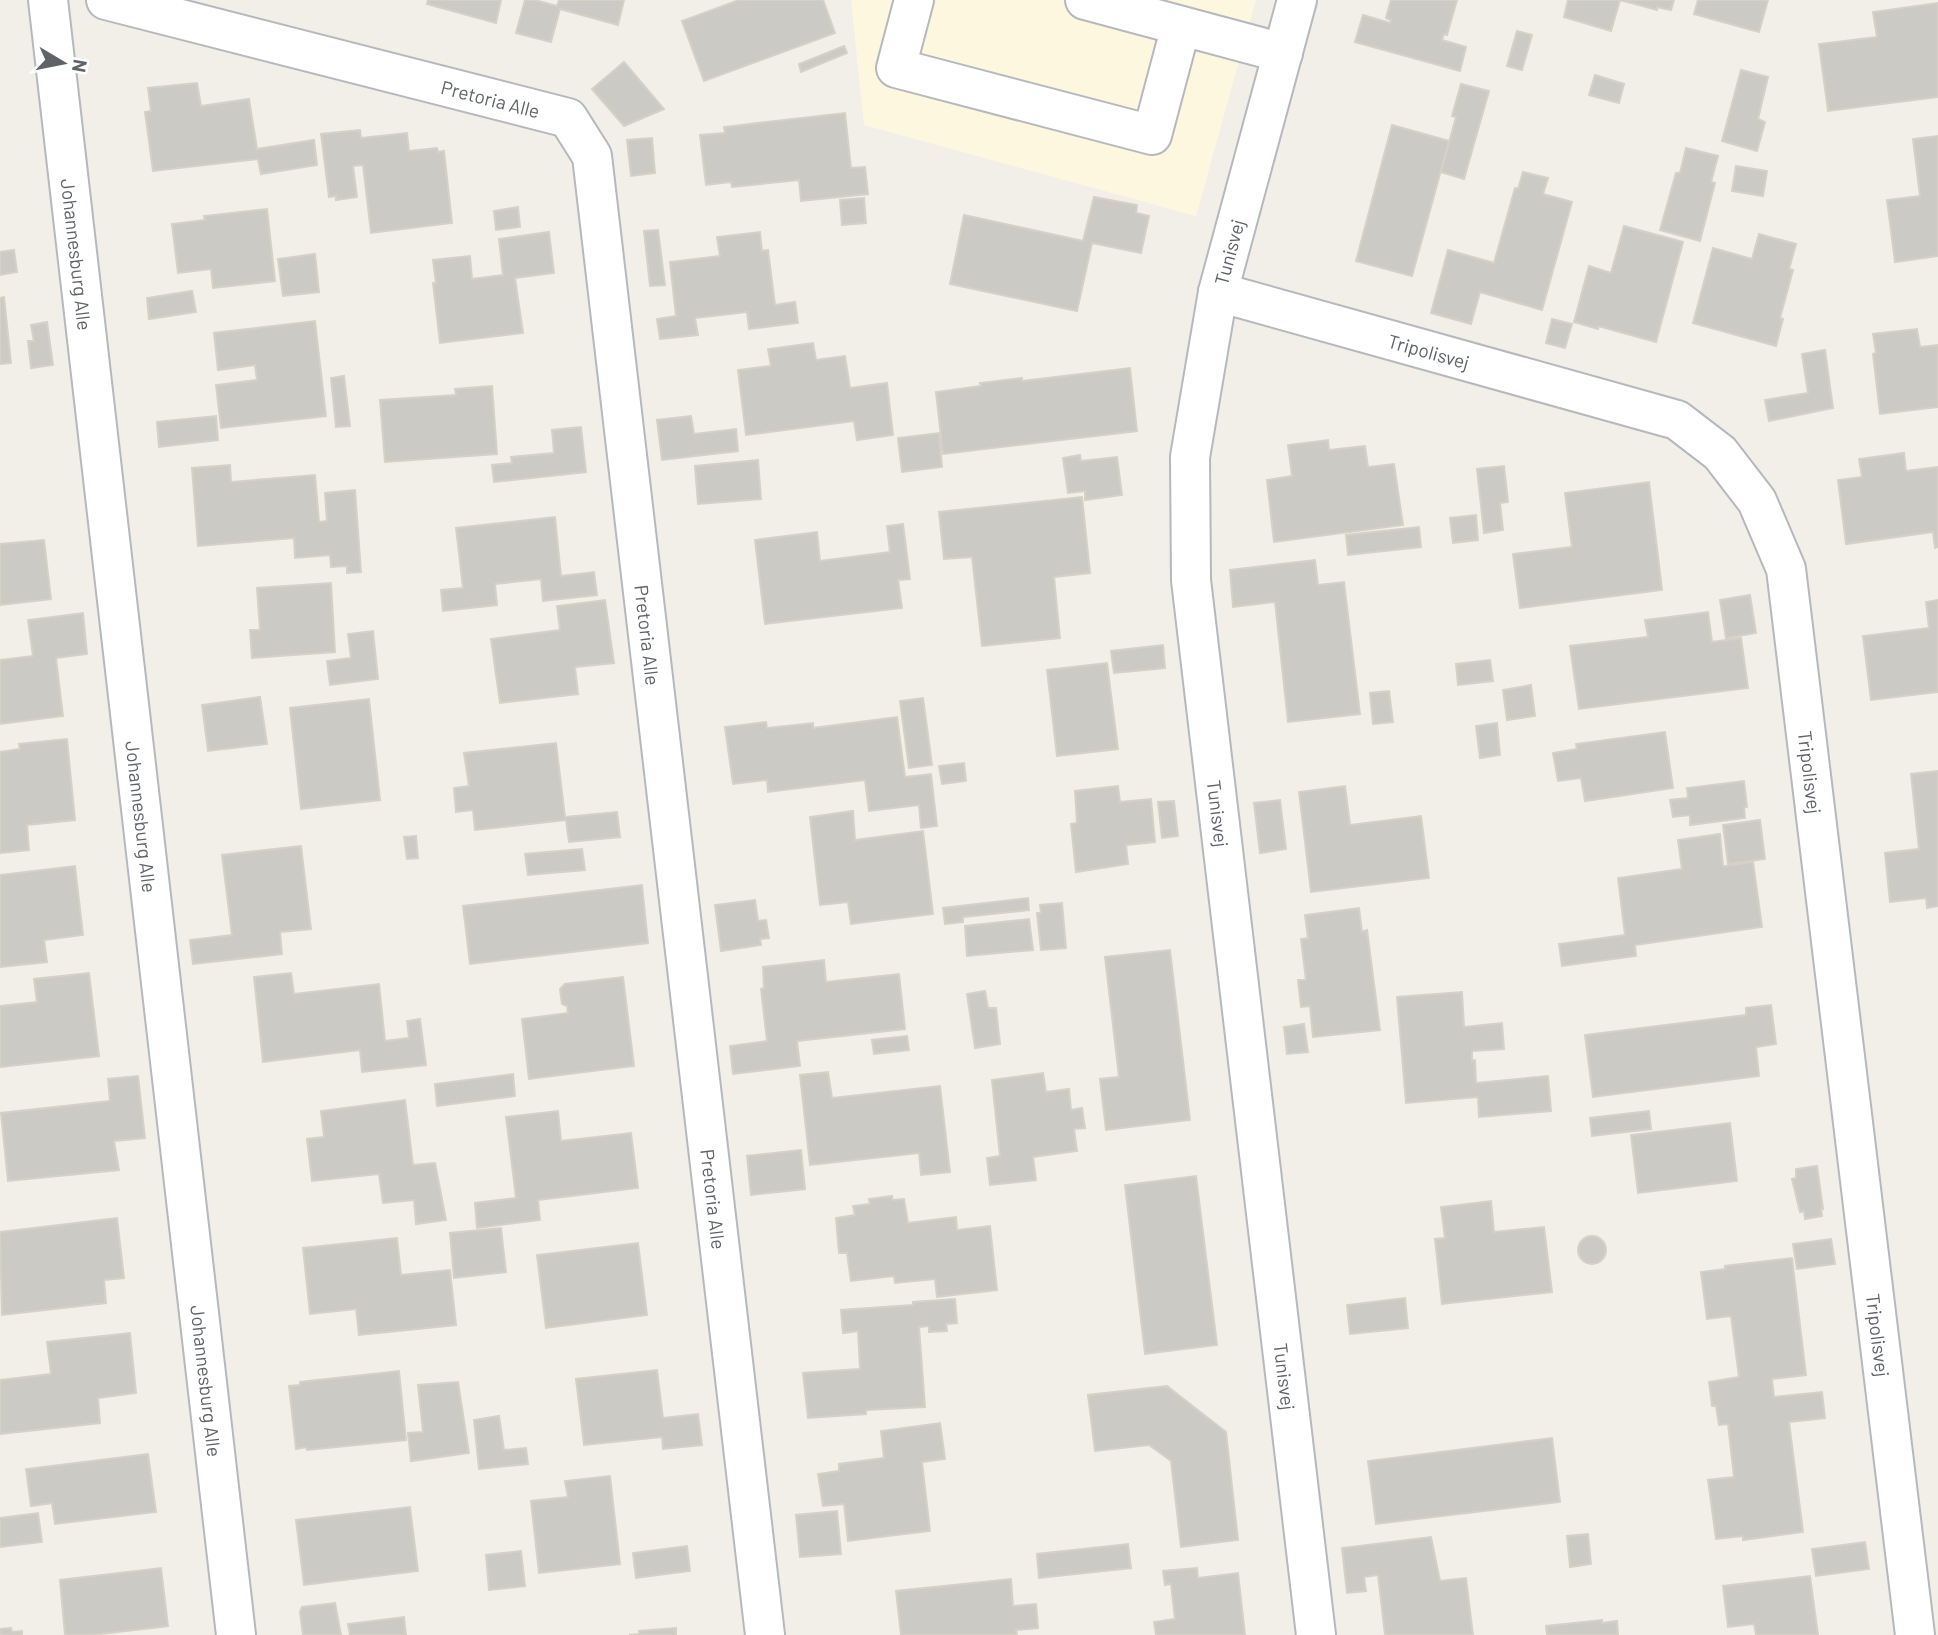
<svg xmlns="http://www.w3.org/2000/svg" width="1938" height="1635" viewBox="0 0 1938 1635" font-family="Barlow,sans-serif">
<rect width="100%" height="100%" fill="#f1efe8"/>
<!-- commercial -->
<path fill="#fef7e0" d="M 851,0 L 1256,0 L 1196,216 L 864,125 Z"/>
<!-- building -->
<path fill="#cccac5" stroke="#d6d1c6" stroke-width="2" d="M 428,0 L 501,0 L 496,23 L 427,4 Z
M 525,0 L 535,0 L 557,6 L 559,0 L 624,0 L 618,25 L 560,9 L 551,42 L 516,33 Z
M 739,0 L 823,0 L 835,33 L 704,81 L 682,21 Z
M 1391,0 L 1457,0 L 1447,35 L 1444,34 L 1442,40 L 1466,47 L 1460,71 L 1355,42 L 1363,15 L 1390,23 L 1391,20 L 1386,18 Z
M 1568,0 L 1620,0 L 1611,31 L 1564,17 Z
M 1620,0 L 1674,0 L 1671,10 L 1657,7 L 1657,10 Z
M 1698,0 L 1768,0 L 1759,32 L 1694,14 Z
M 1938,3 L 1938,97 L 1828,111 L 1819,44 L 1877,37 L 1873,12 Z
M 1517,31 L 1532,35 L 1522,70 L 1507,66 Z
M 844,46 L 847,53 L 801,72 L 799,64 Z
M 624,62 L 664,109 L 624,126 L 592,89 Z
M 1741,70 L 1768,77 L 1758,119 L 1765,122 L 1757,151 L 1722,141 Z
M 1595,75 L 1624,84 L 1619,103 L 1589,95 Z
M 197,83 L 201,106 L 249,99 L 257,149 L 314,140 L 317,165 L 261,174 L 258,159 L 153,171 L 145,112 L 151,111 L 148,88 Z
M 1461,84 L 1489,91 L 1464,179 L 1441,172 L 1456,117 L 1452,116 Z
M 845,113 L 851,168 L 865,167 L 868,194 L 801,201 L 799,180 L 732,187 L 731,182 L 706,185 L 700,135 L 725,133 L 724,127 Z
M 1392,125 L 1449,141 L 1412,276 L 1356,261 Z
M 360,130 L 361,138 L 407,133 L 409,151 L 437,148 L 438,152 L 444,151 L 452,223 L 371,233 L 363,165 L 353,166 L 357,197 L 336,200 L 336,196 L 329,197 L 321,134 Z
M 1938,136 L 1938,256 L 1895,262 L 1887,200 L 1920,196 L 1913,139 Z
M 652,138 L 655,173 L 631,176 L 627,140 Z
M 1686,148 L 1718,156 L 1711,182 L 1715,183 L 1700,241 L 1660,230 L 1676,173 L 1680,173 Z
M 1736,166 L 1767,171 L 1763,196 L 1732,191 Z
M 1523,172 L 1548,178 L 1543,194 L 1572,202 L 1542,310 L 1480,292 L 1471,324 L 1431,313 L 1448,250 L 1494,263 L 1515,188 L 1518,189 Z
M 1094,197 L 1137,205 L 1136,213 L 1149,216 L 1141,253 L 1092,243 L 1077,311 L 950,284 L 964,215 L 1083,241 Z
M 864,198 L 866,223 L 842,225 L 840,200 Z
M 518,207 L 520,227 L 496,230 L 494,211 Z
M 267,209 L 275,281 L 213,288 L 211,269 L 178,273 L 172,224 L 205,220 L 204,216 Z
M 1624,226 L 1683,242 L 1656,342 L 1598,326 L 1598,329 L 1574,322 L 1589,266 L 1611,273 Z
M 658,230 L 665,285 L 650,286 L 644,231 Z
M 549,232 L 554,273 L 515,278 L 523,333 L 440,343 L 433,283 L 436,283 L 433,260 L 470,256 L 472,279 L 503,275 L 499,239 Z
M 760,232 L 762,251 L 768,250 L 775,305 L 795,302 L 798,323 L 749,329 L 747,312 L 695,318 L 698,335 L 660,339 L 657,319 L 676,316 L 670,262 L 720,256 L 717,237 Z
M 1759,234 L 1796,244 L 1789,269 L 1793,270 L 1780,318 L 1783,319 L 1776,346 L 1693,323 L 1713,248 L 1752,259 Z
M 14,250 L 17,272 L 0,275 L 0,252 Z
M 315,254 L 319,292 L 283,296 L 278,259 Z
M 192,291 L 196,312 L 149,319 L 147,298 Z
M 4,297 L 11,363 L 0,364 L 0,298 Z
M 1552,319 L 1572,324 L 1565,348 L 1546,343 Z
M 315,321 L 326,416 L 221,428 L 216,385 L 257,380 L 255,365 L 218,370 L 214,333 Z
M 47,322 L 53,365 L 31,368 L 28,341 L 34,341 L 31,325 Z
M 1917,329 L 1920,347 L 1938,345 L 1938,407 L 1880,414 L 1873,354 L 1876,353 L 1873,334 Z
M 813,343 L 816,360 L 845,356 L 850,388 L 887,383 L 893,435 L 857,440 L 854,421 L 746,435 L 738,370 L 771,366 L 768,349 Z
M 1825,350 L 1833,408 L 1769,421 L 1765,400 L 1808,393 L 1802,354 Z
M 1130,368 L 1137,431 L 943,454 L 936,392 L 981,386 L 980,383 L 1022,378 L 1022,381 Z
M 344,376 L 350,426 L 336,427 L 331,378 Z
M 492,386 L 497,454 L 385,462 L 380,400 L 456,395 L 455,389 Z
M 216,416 L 218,440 L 159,447 L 157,422 Z
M 691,416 L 694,434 L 736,429 L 738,451 L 662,460 L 657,420 Z
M 581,427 L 586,472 L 494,482 L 492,465 L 512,463 L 511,457 L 554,453 L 552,430 Z
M 939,433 L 942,467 L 902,472 L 898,438 Z
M 1328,440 L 1329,450 L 1365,446 L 1368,467 L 1394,464 L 1403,525 L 1274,542 L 1267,480 L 1292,476 L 1288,445 Z
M 1904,453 L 1906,471 L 1938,467 L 1938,547 L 1935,548 L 1933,532 L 1846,544 L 1838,480 L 1862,477 L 1859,459 Z
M 1080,455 L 1081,461 L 1117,457 L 1122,495 L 1085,500 L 1085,491 L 1068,493 L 1063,458 Z
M 758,460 L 761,499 L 698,504 L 695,466 Z
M 230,465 L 231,482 L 315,475 L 319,522 L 327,521 L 325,493 L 355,490 L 361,572 L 347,573 L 347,566 L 331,567 L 330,555 L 295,558 L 294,538 L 198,546 L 192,468 Z
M 1504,466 L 1508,502 L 1500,503 L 1503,530 L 1484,533 L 1477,469 Z
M 1649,482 L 1662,590 L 1520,608 L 1513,554 L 1572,547 L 1565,493 Z
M 1082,497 L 1090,573 L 1054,577 L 1060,638 L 982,646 L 972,557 L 944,559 L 939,512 Z
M 1476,515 L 1478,540 L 1453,543 L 1450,518 Z
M 555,517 L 561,576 L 594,572 L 597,595 L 543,601 L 541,579 L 495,584 L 497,605 L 443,611 L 441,590 L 463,588 L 456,528 Z
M 903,524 L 910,579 L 898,580 L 902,608 L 765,624 L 755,540 L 817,532 L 820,561 L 890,552 L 887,526 Z
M 1419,527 L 1421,547 L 1348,555 L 1346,535 Z
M 44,540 L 51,599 L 0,605 L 0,544 Z
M 1315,560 L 1318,585 L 1344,582 L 1360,714 L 1288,722 L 1275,602 L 1233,607 L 1230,570 Z
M 331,583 L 335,652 L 252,658 L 250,630 L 260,630 L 257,588 Z
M 1750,595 L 1756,633 L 1726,638 L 1720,600 Z
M 605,600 L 614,663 L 575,667 L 578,694 L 500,703 L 491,639 L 560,630 L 557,606 Z
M 1938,600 L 1938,692 L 1871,700 L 1863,636 L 1929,628 L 1926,602 Z
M 1708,612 L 1712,642 L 1741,638 L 1748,688 L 1579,709 L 1570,646 L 1648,637 L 1645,620 Z
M 83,613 L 87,654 L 56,658 L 63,716 L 0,724 L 0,660 L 33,656 L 28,620 Z
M 373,631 L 378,679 L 330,685 L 327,661 L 351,658 L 348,634 Z
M 1163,645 L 1165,668 L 1114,673 L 1111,651 Z
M 1490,660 L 1493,681 L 1458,685 L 1456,664 Z
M 1107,663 L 1118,749 L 1057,756 L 1047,670 Z
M 1531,685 L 1535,716 L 1507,720 L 1503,690 Z
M 1389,691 L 1393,722 L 1373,724 L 1370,693 Z
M 260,697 L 267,744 L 208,751 L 202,705 Z
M 923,698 L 932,765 L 909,768 L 900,701 Z
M 369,699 L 380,800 L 301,809 L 290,708 Z
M 897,717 L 905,777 L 931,774 L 937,826 L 921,828 L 919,805 L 869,811 L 865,780 L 768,792 L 767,780 L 733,784 L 725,727 L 766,722 L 767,728 L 813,723 L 813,728 Z
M 1497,723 L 1500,755 L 1480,758 L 1476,726 Z
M 1665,732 L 1673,788 L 1585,801 L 1581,778 L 1558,781 L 1553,753 L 1577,749 L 1576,744 Z
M 67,739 L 75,820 L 27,825 L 29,850 L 0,853 L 0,752 L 20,749 L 19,744 Z
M 556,743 L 565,817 L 617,812 L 620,837 L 569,842 L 566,820 L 475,830 L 473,810 L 456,812 L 454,788 L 469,786 L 464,753 Z
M 964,763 L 966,781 L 942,784 L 939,766 Z
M 1938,771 L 1938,906 L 1927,908 L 1926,898 L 1890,902 L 1885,853 L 1919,849 L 1911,774 Z
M 1744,781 L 1747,807 L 1744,807 L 1745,818 L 1690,825 L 1690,815 L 1673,817 L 1670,800 L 1688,798 L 1687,788 Z
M 1118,786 L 1120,802 L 1151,799 L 1155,842 L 1126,845 L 1128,864 L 1076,872 L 1071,824 L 1077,823 L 1075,791 Z
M 1345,786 L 1350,825 L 1421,816 L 1429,878 L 1311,892 L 1299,792 Z
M 1280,800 L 1286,849 L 1260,853 L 1254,803 Z
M 1174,801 L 1178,836 L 1162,838 L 1158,802 Z
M 853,811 L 855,840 L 923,831 L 933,914 L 851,924 L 848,902 L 820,905 L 810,817 Z
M 1760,820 L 1765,859 L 1728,864 L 1723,825 Z
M 1720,834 L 1723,866 L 1753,862 L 1762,927 L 1635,945 L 1636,956 L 1562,966 L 1559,944 L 1625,935 L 1618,878 L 1682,869 L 1678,840 Z
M 416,836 L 418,858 L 407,859 L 404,837 Z
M 301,846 L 311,929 L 280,932 L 282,954 L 193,964 L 190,940 L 232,935 L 222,855 Z
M 582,849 L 585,870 L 528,875 L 525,854 Z
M 75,866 L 83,935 L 44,940 L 47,962 L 0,967 L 0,875 Z
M 642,885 L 648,943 L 470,964 L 463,906 Z
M 1028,898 L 1029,910 L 963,917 L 963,922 L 945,924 L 943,908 Z
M 755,900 L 758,921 L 766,920 L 769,938 L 760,939 L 761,945 L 721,951 L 715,905 Z
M 1062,903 L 1066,948 L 1041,950 L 1037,913 L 1041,913 L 1040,905 Z
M 1359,908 L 1362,932 L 1367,930 L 1380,1030 L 1313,1037 L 1310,1006 L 1301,1007 L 1298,980 L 1306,980 L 1301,939 L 1308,938 L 1305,915 Z
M 1029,919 L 1033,950 L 967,956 L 965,926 Z
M 1170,950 L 1190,1120 L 1106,1130 L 1100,1079 L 1119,1077 L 1105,957 Z
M 824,960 L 826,982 L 899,974 L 905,1029 L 797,1041 L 800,1066 L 733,1074 L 730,1046 L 767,1041 L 761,989 L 764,988 L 763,967 Z
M 89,973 L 99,1056 L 0,1067 L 0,1006 L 37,1002 L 34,979 Z
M 291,973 L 294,994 L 379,984 L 385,1041 L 409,1038 L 407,1021 L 420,1019 L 426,1065 L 362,1072 L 360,1050 L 263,1062 L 254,977 Z
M 623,977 L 634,1066 L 529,1079 L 522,1019 L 568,1013 L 567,1006 L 562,1004 L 560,989 L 565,984 Z
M 985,991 L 988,1008 L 996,1008 L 1000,1044 L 975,1048 L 967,994 Z
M 1462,992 L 1464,1027 L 1502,1023 L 1504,1049 L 1472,1051 L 1472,1061 L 1475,1060 L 1476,1083 L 1548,1076 L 1551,1111 L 1479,1117 L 1478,1097 L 1406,1103 L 1397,997 Z
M 1771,1005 L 1776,1044 L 1756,1047 L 1759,1076 L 1593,1097 L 1585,1035 L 1746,1015 L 1746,1008 Z
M 1304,1024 L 1308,1052 L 1287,1054 L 1284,1027 Z
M 907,1036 L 909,1050 L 874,1054 L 872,1040 Z
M 828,1072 L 832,1098 L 940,1086 L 950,1172 L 921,1175 L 919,1153 L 810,1165 L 800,1075 Z
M 1043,1073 L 1046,1092 L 1069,1089 L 1071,1110 L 1082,1108 L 1085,1128 L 1074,1129 L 1077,1151 L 1033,1157 L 1036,1180 L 990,1185 L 987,1158 L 1000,1156 L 992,1080 Z
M 513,1074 L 515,1096 L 437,1106 L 435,1084 Z
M 138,1076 L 145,1138 L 114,1141 L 119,1170 L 8,1181 L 1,1113 L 110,1101 L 108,1079 Z
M 405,1100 L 413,1165 L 435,1163 L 446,1220 L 416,1224 L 414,1200 L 383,1203 L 379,1174 L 312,1181 L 307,1139 L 324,1137 L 321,1111 Z
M 558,1111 L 561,1141 L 631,1133 L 638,1188 L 538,1200 L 540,1220 L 477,1228 L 475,1203 L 516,1198 L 506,1117 Z
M 1649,1111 L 1651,1129 L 1592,1136 L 1590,1118 Z
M 1730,1123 L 1737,1181 L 1638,1193 L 1631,1135 Z
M 801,1150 L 805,1189 L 751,1195 L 747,1156 Z
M 1817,1166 L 1823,1209 L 1821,1209 L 1822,1216 L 1805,1219 L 1804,1211 L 1800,1212 L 1792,1179 L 1796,1178 L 1796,1169 Z
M 1196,1176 L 1217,1345 L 1145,1354 L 1125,1185 Z
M 892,1196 L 892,1200 L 904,1199 L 908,1223 L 956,1217 L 957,1230 L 990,1226 L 997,1290 L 937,1297 L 935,1279 L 895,1283 L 894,1276 L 851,1281 L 847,1253 L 839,1253 L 836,1218 L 855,1215 L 853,1206 L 870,1204 L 869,1199 Z
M 1491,1201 L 1494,1232 L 1544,1227 L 1552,1292 L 1442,1304 L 1435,1239 L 1445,1238 L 1441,1207 Z
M 117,1218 L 124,1278 L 104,1280 L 106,1303 L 2,1315 L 0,1232 Z
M 501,1228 L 506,1272 L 454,1278 L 450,1233 Z
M1578 1250a14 14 0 1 1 28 0a14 14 0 1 1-28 0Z
M 397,1238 L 401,1275 L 450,1270 L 456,1325 L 359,1335 L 356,1309 L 310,1314 L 303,1248 Z
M 1831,1239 L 1835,1264 L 1797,1269 L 1793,1244 Z
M 638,1243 L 647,1315 L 546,1328 L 537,1255 Z
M 1792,1258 L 1806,1375 L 1772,1379 L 1774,1397 L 1822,1392 L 1825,1418 L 1789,1422 L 1803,1532 L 1743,1540 L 1743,1536 L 1716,1539 L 1708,1480 L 1734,1477 L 1728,1424 L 1719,1425 L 1716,1406 L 1712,1406 L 1709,1382 L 1739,1377 L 1731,1316 L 1707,1319 L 1701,1272 L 1725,1269 L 1725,1266 Z
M 1405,1298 L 1408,1328 L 1350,1334 L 1347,1305 Z
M 955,1299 L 957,1323 L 946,1324 L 947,1331 L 929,1332 L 929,1326 L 919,1327 L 925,1407 L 866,1410 L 866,1414 L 808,1418 L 803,1373 L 860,1369 L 858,1331 L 843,1333 L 841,1310 L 913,1305 L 913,1302 Z
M 130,1333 L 136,1393 L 98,1398 L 100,1423 L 0,1434 L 0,1380 L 51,1374 L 47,1342 Z
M 657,1370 L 663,1418 L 698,1414 L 702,1445 L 663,1449 L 662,1437 L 584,1445 L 576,1379 Z
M 399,1371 L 406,1440 L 307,1450 L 306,1447 L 296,1449 L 289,1386 L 300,1385 L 300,1382 Z
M 458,1382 L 469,1453 L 411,1461 L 408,1433 L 423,1432 L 418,1385 Z
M 1167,1386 L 1226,1432 L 1238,1540 L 1181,1547 L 1171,1461 L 1149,1445 L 1095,1451 L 1088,1395 Z
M 499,1416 L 504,1450 L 526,1448 L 528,1464 L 479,1469 L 474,1420 Z
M 940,1423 L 945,1459 L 922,1462 L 930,1531 L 848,1541 L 844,1504 L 823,1506 L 818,1474 L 839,1471 L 839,1464 L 884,1458 L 881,1431 Z
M 1552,1438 L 1560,1502 L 1376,1524 L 1368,1461 Z
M 148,1454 L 156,1512 L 55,1524 L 52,1503 L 31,1506 L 26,1469 Z
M 610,1476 L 620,1564 L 539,1573 L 531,1501 L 568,1497 L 565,1481 Z
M 410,1507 L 418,1571 L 304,1585 L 296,1520 Z
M 837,1511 L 841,1554 L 800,1557 L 796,1515 Z
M 38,1513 L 42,1542 L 0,1547 L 0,1518 Z
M 1588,1534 L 1591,1564 L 1570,1567 L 1567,1536 Z
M 1431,1537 L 1440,1581 L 1466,1578 L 1473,1635 L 1385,1635 L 1378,1575 L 1364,1577 L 1366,1591 L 1347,1593 L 1342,1548 Z
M 1865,1542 L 1869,1569 L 1816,1576 L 1812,1549 Z
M 1128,1544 L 1131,1568 L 1039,1578 L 1037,1554 Z
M 687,1546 L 690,1571 L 636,1578 L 633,1553 Z
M 521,1551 L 525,1586 L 489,1590 L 486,1555 Z
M 161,1568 L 168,1626 L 92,1635 L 65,1635 L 60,1580 Z
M 1197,1568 L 1198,1578 L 1238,1573 L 1245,1635 L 1156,1635 L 1154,1622 L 1175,1619 L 1171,1584 L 1165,1585 L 1163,1571 Z
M 1810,1576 L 1818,1635 L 1756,1635 L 1754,1624 L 1728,1627 L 1723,1586 Z
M 1011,1579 L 1013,1606 L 1036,1604 L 1038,1628 L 1016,1630 L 1017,1635 L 901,1635 L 896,1591 Z
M 335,1603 L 341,1635 L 303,1635 L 300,1612 L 302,1607 Z
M 404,1617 L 406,1635 L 350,1635 L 348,1624 Z
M 1602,1620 L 1602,1623 L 1617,1621 L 1618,1635 L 1547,1635 L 1546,1626 Z
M 11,1628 L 12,1632 L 22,1631 L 22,1635 L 0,1635 L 0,1629 Z
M 676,1628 L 676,1635 L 629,1635 L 640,1634 L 639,1631 Z"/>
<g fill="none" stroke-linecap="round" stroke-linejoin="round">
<defs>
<g id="minor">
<path id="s1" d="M 48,0 L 236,1635"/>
<path id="s2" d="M 106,0 L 568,118 L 592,156 L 765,1635"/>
<path d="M 914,0 L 896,68 L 1152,135 L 1181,26"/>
<path d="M 1085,0 L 1283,53"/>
<path id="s3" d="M 1297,0 L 1218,292 L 1190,457 L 1191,580 L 1316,1635"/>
<path id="s4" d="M 1218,292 L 1677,420 L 1720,453 L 1757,501 L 1786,569 L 1915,1635"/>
</g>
</defs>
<!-- minor casing -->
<use href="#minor" stroke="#b5b8bc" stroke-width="42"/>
<!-- minor -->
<use href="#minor" stroke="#fff" stroke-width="38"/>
</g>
<g text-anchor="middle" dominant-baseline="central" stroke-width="5" stroke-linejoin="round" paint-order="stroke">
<!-- street labels -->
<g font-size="19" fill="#5f6368" stroke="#fff">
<text stroke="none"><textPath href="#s2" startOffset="397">Pretoria Alle</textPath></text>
<text transform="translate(1229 252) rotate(-75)">Tunisvej</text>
<text stroke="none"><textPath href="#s1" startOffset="256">Johannesburg Alle</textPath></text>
<text stroke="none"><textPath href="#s4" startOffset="219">Tripolisvej</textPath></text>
<text stroke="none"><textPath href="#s2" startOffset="1004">Pretoria Alle</textPath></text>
<text stroke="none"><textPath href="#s4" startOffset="870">Tripolisvej</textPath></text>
<text stroke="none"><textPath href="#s3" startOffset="828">Tunisvej</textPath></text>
<text stroke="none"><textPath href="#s1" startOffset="822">Johannesburg Alle</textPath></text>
<text stroke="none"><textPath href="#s2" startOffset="1572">Pretoria Alle</textPath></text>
<text stroke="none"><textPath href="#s4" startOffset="1437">Tripolisvej</textPath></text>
<text stroke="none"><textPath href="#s3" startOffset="1395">Tunisvej</textPath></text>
<text stroke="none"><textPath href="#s1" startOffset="1390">Johannesburg Alle</textPath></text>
</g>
</g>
<!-- north arrow -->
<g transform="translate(63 63) rotate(100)" stroke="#ffffff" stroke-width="5" paint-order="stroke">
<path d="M0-5L12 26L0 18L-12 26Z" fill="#5f6368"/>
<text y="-10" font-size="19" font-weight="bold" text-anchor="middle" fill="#5f6368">N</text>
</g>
</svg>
